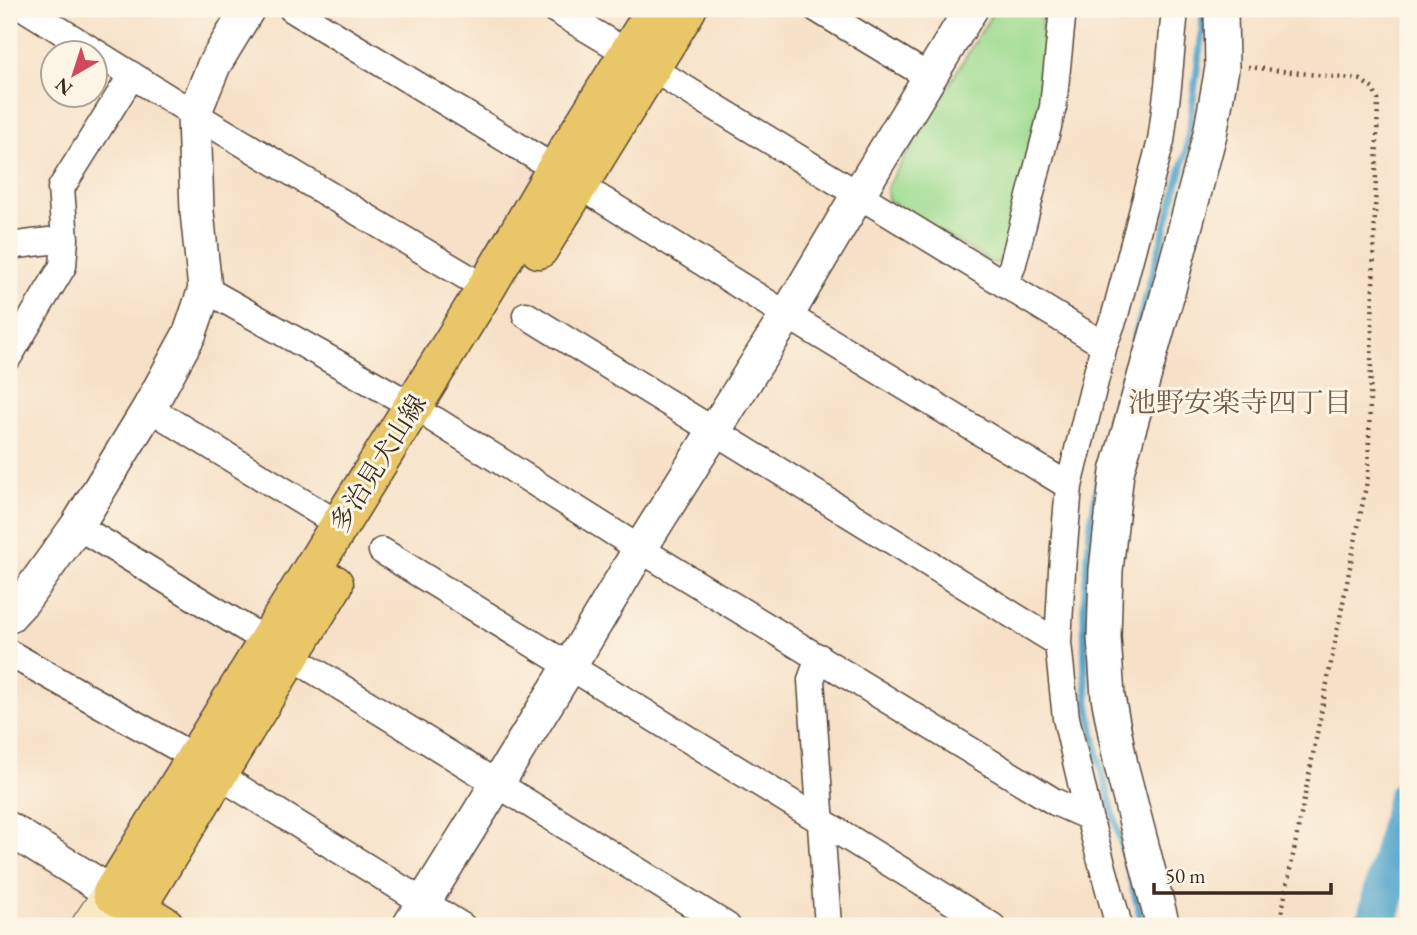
<svg xmlns="http://www.w3.org/2000/svg" width="1417" height="935" viewBox="0 0 1417 935" font-family="'EB Garamond','Noto Serif JP',serif">
<rect width="100%" height="100%" fill="#fcf5e5"/>
<filter id="ink" filterUnits="userSpaceOnUse"><feTurbulence type="fractalNoise" baseFrequency=".0143" numOctaves="2"/><feDisplacementMap in="SourceGraphic" scale="14" xChannelSelector="R" yChannelSelector="G"/><feConvolveMatrix kernelMatrix="1 2 1 2 8 2 1 2 1" color-interpolation-filters="sRGB"/></filter>
<filter id="wash" filterUnits="userSpaceOnUse"><feTurbulence type="fractalNoise" baseFrequency=".00686" numOctaves="4" result="noise"/><feDisplacementMap in="SourceGraphic" scale="28" xChannelSelector="R" yChannelSelector="G"/><feGaussianBlur stdDeviation="1.57" result="paint"/><feColorMatrix in="noise" values="0 0 0 0 0 0 0 0 0 0 0 0 0 0 0 0 0 1.4 0 .05"/><feComposite in="paint" operator="in"/></filter>
<g filter="url(#wash)">
<rect width="100%" height="100%" fill="#f6e1c8"/>
<!-- green -->
<path fill="#9edc91" stroke="#6c8358" stroke-width="2" d="M 995,9 L 1040,9 L 1046,76 L 1004,259 L 994,264 L 888,200 L 887,187 Z"/>
<g fill="none" stroke-linecap="round" stroke-linejoin="round">
<!-- stream -->
<path stroke="#4fa4cb" stroke-width="7" d="M 1143,926 L 1097,752 L 1088,702 L 1085,673 L 1084,608 L 1090,530 L 1101,458 L 1186,153 L 1202,32 L 1203,9"/>
<!-- river -->
<path stroke="#4fa4cb" stroke-width="42" d="M 1376,926 L 1408,799"/>
</g>
</g>
<g filter="url(#ink)">
<g fill="none" stroke-linecap="round" stroke-linejoin="round">
<defs>
<path id="minor" d="M 26,9 L 194,114 L 467,277
M 292,9 L 539,159
M 554,9 L 611,43
M 817,9 L 929,77
M 671,80 L 1104,345
M 598,197 L 787,315 L 1069,486
M 9,246 L 65,239
M 1004,284 L 1012,267 L 1053,107 L 1063,9
M 205,289 L 413,406
M 526,315 L 1058,643
M 9,356 L 63,266 L 65,239 L 61,188 L 132,75
M 149,408 L 322,514
M 435,420 L 640,549 L 1055,802 L 1089,817
M 77,526 L 250,631
M 382,551 L 992,926
M 9,653 L 178,748
M 819,657 L 811,680 L 828,926
M 310,668 L 727,926
M 236,786 L 462,926
M 1119,926 L 1089,817 L 1066,718 L 1058,643 L 1062,570 L 1069,486 L 1104,345 L 1115,315 L 1161,141 L 1168,86 L 1175,9"/>
<path id="tertiary" d="M 9,616 L 23,601 L 77,526 L 149,408 L 190,333 L 205,289 L 197,212 L 194,114 L 214,65 L 248,9
M 9,829 L 112,893
M 409,926 L 570,666 L 640,549 L 787,315 L 858,195 L 971,9
M 1163,926 L 1121,765 L 1108,697 L 1104,637 L 1106,570 L 1117,472 L 1166,300 L 1210,134 L 1222,68 L 1221,9"/>
<path id="secondary" d="M 90,926 L 112,893"/>
<path id="primary" d="M 539,249 L 687,9
M 136,908 L 334,584
M 165,926 L 112,893 L 486,288 L 556,169 L 656,9"/>
</defs>
<!-- minor casing -->
<use href="#minor" stroke="#574538" stroke-width="29"/>
<!-- tertiary casing -->
<use href="#tertiary" stroke="#574538" stroke-width="36"/>
<!-- secondary casing -->
<use href="#secondary" stroke="#574538" stroke-width="39"/>
<!-- primary casing -->
<use href="#primary" stroke="#574538" stroke-width="41"/>
<!-- path -->
<path stroke="#574538" stroke-width="4.5" stroke-dasharray="2 5" stroke-linecap="butt" d="M 1248,67 L 1361,80 L 1373,89 L 1378,100 L 1368,476 L 1279,926"/>
<!-- minor -->
<use href="#minor" stroke="#fff" stroke-width="26"/>
<!-- tertiary -->
<use href="#tertiary" stroke="#fff" stroke-width="33"/>
<!-- secondary -->
<use href="#secondary" stroke="#f6e9c3" stroke-width="37"/>
<!-- primary -->
<use href="#primary" stroke="#e9c769" stroke-width="38"/>
</g>
</g>
<g text-anchor="middle" dominant-baseline="central" stroke-width="6" stroke-linejoin="round" paint-order="stroke">
<!-- street labels -->
<g font-size="26" fill="#3b2a1e" stroke="#fcf5e5">
<text transform="translate(378 463) rotate(-58)">多治見犬山線</text>
</g>
<!-- neighbourhood labels -->
<g font-size="28" fill="#715c47" stroke="#fcf5e5">
<text x="1240" y="402">池野安楽寺四丁目</text>
</g>
</g>
<!-- margin -->
<rect width="1417" height="935" fill="none" stroke="#fcf5e5" stroke-width="35"/>
<!-- north arrow -->
<g transform="translate(74 74) rotate(219)"><circle r="33" fill="#fcf5e5" stroke="#afa495" stroke-width="2"/>
<path d="M0-5L12 26L0 18L-12 26Z" fill="#d1495b"/>
<text y="-10" font-size="19" font-weight="bold" text-anchor="middle" fill="#3b2a1e">N</text>
</g>
<!-- scale -->
<path d="M1154 883v10h177v-10" fill="none" stroke="#3b2a1e" stroke-width="3.5"/>
<text x="1165" y="883" font-size="21" fill="#3b2a1e" stroke="#fcf5e5" stroke-width="5" paint-order="stroke">50 m</text>
</svg>
